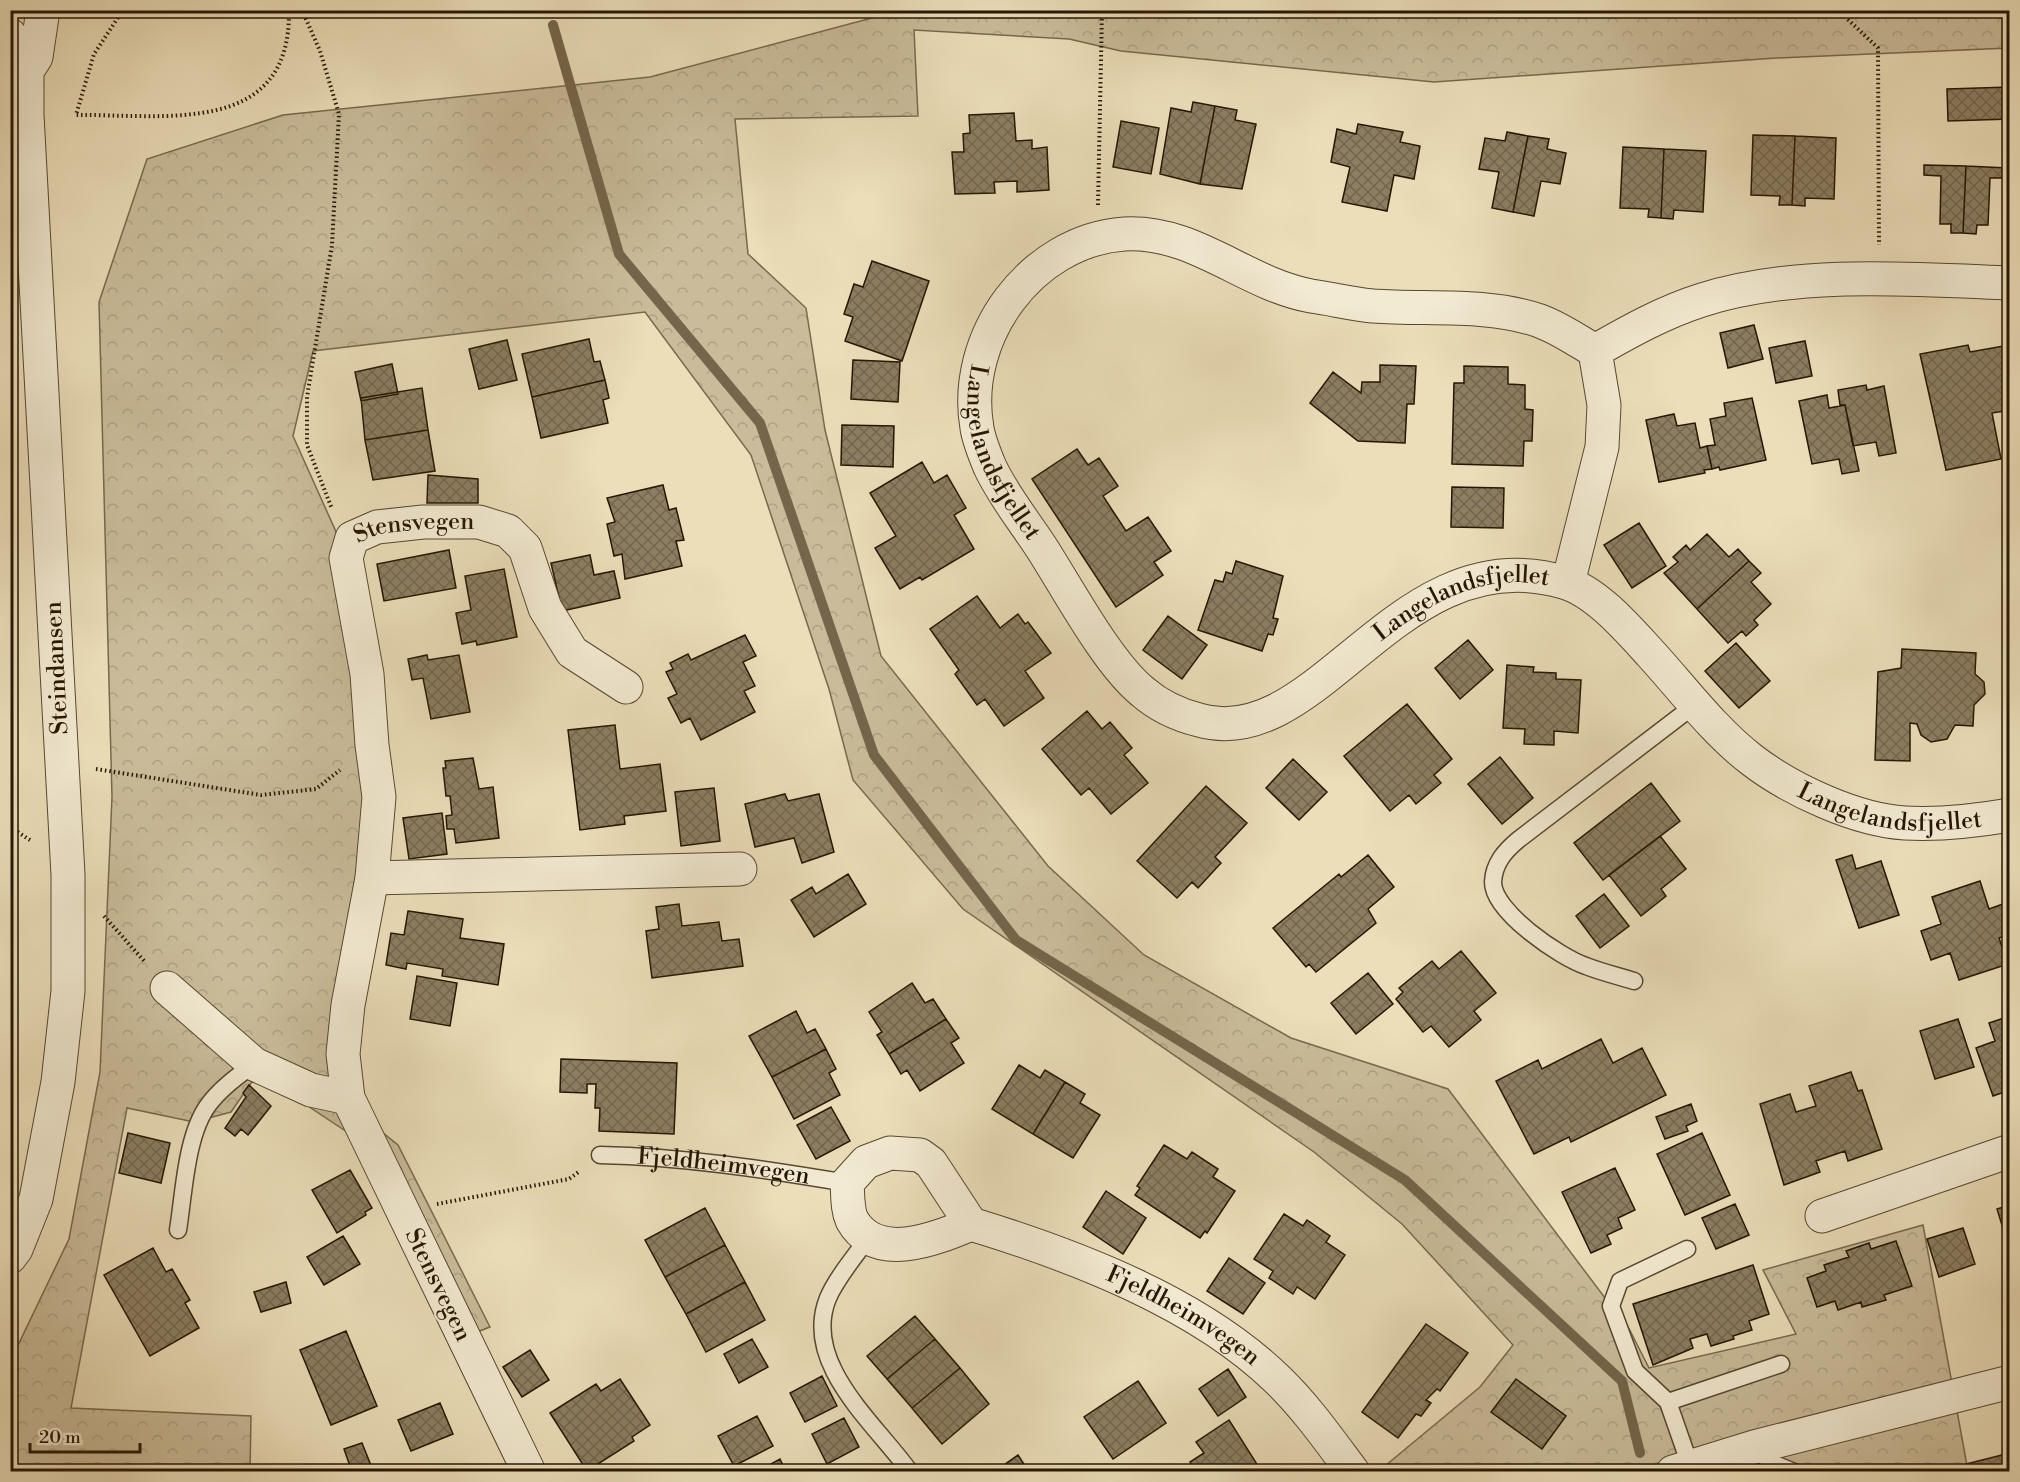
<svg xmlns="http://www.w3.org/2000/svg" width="2020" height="1482" viewBox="0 0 2020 1482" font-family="'Libre Bodoni',serif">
<defs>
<pattern id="forest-crowns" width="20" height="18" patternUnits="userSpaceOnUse" patternTransform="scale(1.5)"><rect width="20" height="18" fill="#cabc9a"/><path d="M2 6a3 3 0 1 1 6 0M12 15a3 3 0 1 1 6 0" fill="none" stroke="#ada183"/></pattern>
<pattern id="building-cross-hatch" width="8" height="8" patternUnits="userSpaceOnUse" patternTransform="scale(1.5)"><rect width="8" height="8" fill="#8c7e62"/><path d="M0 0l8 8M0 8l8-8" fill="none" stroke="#72664f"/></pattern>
</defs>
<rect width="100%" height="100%" fill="#ebdeb9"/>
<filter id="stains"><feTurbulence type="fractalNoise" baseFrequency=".00333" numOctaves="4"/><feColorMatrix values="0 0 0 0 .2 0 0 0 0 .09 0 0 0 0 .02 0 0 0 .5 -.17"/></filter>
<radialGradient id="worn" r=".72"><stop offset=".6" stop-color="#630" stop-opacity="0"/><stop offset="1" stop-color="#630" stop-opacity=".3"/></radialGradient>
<!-- forest -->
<path fill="url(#forest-crowns)" stroke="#78694e" stroke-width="1.5" d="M 898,11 L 2009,11 L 2009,48 L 1776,58 L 1434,82 L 1121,51 L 1069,39 L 914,30 L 918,116 L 735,119 L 748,254 L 806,308 L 825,430 L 881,656 L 1048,866 L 1144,955 L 1291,1038 L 1448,1089 L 1608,1302 L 1615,1301 L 1649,1368 L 1796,1334 L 1763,1270 L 1923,1225 L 1968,1471 L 1379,1471 L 1480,1387 L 1513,1345 L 1402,1224 L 1314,1152 L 963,909 L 853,780 L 829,689 L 751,455 L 645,312 L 313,351 L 293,436 L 364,594 L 369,757 L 346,1103 L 398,1145 L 490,1327 L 464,1337 L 368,1146 L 258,1073 L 231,1112 L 194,1122 L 127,1108 L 71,1408 L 251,1416 L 250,1471 L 11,1471 L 10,1362 L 69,1239 L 100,1072 L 112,797 L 99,302 L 147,159 L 283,115 L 650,77 Z"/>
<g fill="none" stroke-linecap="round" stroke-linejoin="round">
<!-- stream -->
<path stroke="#74654b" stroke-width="10" d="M 553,25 L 619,254 L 760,423 L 874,755 L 1016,940 L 1405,1180 L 1622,1381 L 1640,1453"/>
</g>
<!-- building -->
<path fill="url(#building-cross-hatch)" stroke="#261603" stroke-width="1.5" d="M 2010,87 L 2010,119 L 1948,121 L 1947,89 Z
M 1193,102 L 1215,106 L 1200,184 L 1160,174 L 1171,108 L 1191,112 Z
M 1215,106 L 1237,110 L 1235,120 L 1256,124 L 1242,189 L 1200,184 Z
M 1014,113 L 1016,141 L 1032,140 L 1032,149 L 1047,147 L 1049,190 L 1017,192 L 1017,181 L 994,182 L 995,193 L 955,194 L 952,152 L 964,152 L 963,134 L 970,133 L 969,115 Z
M 1121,121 L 1159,128 L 1151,174 L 1113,167 Z
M 1358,124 L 1403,132 L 1400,142 L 1420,146 L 1414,179 L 1394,175 L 1387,211 L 1342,202 L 1350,167 L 1331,162 L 1337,129 L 1356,134 Z
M 1507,132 L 1528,136 L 1513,212 L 1492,208 L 1499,172 L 1479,169 L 1485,138 L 1505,141 Z
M 1753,135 L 1795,136 L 1792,205 L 1779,205 L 1780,196 L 1751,195 Z
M 1528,136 L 1549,139 L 1547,149 L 1566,153 L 1560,184 L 1541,181 L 1534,216 L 1513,212 Z
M 1795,136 L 1836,138 L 1834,199 L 1805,198 L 1805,206 L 1792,205 Z
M 1623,147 L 1664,149 L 1661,218 L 1648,217 L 1649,209 L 1620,208 Z
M 1664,149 L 1706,151 L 1703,212 L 1674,210 L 1673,219 L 1661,218 Z
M 1924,165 L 1966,166 L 1963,233 L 1951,233 L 1951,224 L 1940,224 L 1941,176 L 1924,175 Z
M 1966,166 L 2007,168 L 2007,178 L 1990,178 L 1988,225 L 1977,225 L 1976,234 L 1963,233 Z
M 872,261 L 929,281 L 902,361 L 845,341 L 853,317 L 844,314 L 854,284 L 863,287 Z
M 1754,325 L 1763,359 L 1728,368 L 1720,333 Z
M 589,339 L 594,362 L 600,361 L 605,380 L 532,397 L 522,354 Z
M 507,340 L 517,380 L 479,389 L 469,349 Z
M 1805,341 L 1812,376 L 1776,383 L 1769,348 Z
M 1968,345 L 1970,352 L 2010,345 L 2010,410 L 1992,413 L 2001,459 L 1946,470 L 1920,354 Z
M 853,360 L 900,362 L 898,402 L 851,399 Z
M 392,364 L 398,394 L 361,401 L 355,372 Z
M 1380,365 L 1416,366 L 1414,404 L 1407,404 L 1405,443 L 1358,441 L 1310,403 L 1333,372 L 1361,393 L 1362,382 L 1380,382 Z
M 1464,366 L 1508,367 L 1508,384 L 1525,385 L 1525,409 L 1533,410 L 1532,441 L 1524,441 L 1523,466 L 1452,464 L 1454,383 L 1464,383 Z
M 605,380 L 609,398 L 603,400 L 608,423 L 541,438 L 532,397 Z
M 1866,385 L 1867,390 L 1884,386 L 1896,453 L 1879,456 L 1876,442 L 1853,446 L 1845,405 L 1840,405 L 1838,390 Z
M 422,388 L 428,430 L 365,440 L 361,398 Z
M 1827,395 L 1829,408 L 1845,405 L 1859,471 L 1842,474 L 1839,459 L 1812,464 L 1799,401 Z
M 1752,398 L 1766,460 L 1720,470 L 1719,467 L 1712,469 L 1707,446 L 1715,445 L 1710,419 L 1726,416 L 1724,403 Z
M 1674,414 L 1677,426 L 1695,423 L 1700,448 L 1707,446 L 1712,469 L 1704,470 L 1705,473 L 1659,482 L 1646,420 Z
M 842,425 L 894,426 L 893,467 L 841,465 Z
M 428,430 L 435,471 L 373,480 L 365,440 Z
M 1077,449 L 1088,465 L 1099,458 L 1118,486 L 1103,496 L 1126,531 L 1148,517 L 1171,551 L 1154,562 L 1163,575 L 1116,607 L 1032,479 Z
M 922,462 L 934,483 L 947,475 L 966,508 L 954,515 L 974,549 L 922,580 L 920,577 L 900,589 L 875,548 L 896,536 L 870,493 Z
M 428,475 L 478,479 L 478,503 L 427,503 Z
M 663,485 L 669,510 L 676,508 L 684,540 L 676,541 L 682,566 L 625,579 L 622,554 L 614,556 L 607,524 L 615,522 L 607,498 Z
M 1452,487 L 1504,488 L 1503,528 L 1451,527 Z
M 1639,523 L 1666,566 L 1632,588 L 1604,545 Z
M 1707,534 L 1729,557 L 1738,549 L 1749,561 L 1697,609 L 1664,573 L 1678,562 L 1673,557 L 1686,545 L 1690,550 Z
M 449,550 L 456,588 L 384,601 L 377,564 Z
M 590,555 L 594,575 L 614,571 L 620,598 L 562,611 L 551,563 Z
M 1236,561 L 1283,576 L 1273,618 L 1278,619 L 1273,635 L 1268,634 L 1262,651 L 1198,630 L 1215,580 L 1223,582 L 1226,572 L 1232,574 Z
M 1749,561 L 1761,573 L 1751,582 L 1771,604 L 1754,620 L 1758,625 L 1746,636 L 1742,631 L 1728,643 L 1697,609 Z
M 504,569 L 517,637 L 477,645 L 476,641 L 462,644 L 456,613 L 471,610 L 465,576 Z
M 977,596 L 1000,628 L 1018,614 L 1025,624 L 1028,622 L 1051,653 L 1025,671 L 1044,698 L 1004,726 L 985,699 L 977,705 L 955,674 L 959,670 L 930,629 Z
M 1168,616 L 1207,645 L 1182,679 L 1143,650 Z
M 745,635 L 756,656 L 743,662 L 755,686 L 744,691 L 755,712 L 701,740 L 690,718 L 681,723 L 668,698 L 677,694 L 666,672 L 673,669 L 670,663 L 688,654 L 691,660 Z
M 1468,640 L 1493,670 L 1460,699 L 1435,668 Z
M 1736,643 L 1770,681 L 1739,708 L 1705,671 Z
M 1902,649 L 1976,653 L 1975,674 L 1984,682 L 1985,694 L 1974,705 L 1973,726 L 1955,725 L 1947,739 L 1931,742 L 1921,735 L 1917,724 L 1910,723 L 1910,761 L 1875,760 L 1878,672 L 1901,668 Z
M 427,655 L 428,660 L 459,655 L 470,712 L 431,719 L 423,678 L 412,680 L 408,659 Z
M 1507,665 L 1534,667 L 1533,672 L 1556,673 L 1556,679 L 1581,680 L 1578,733 L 1554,731 L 1554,745 L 1524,744 L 1525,729 L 1503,728 Z
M 1407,704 L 1452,759 L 1434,775 L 1441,783 L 1416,804 L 1409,795 L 1390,811 L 1344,756 Z
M 1087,711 L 1102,729 L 1110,722 L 1132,748 L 1124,755 L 1148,783 L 1111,814 L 1089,788 L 1081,795 L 1042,749 Z
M 615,725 L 620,769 L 660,764 L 666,811 L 624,816 L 625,824 L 580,830 L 568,730 Z
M 1500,757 L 1533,798 L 1502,824 L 1468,784 Z
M 473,758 L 479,789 L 493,787 L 499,838 L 456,843 L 454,829 L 447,829 L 446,816 L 452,815 L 450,796 L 446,796 L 443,768 L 446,768 L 445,761 Z
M 1293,759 L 1327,792 L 1299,820 L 1266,788 Z
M 1651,783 L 1680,821 L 1603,880 L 1574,843 Z
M 1206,786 L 1247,823 L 1215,857 L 1221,863 L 1198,888 L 1192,882 L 1177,898 L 1137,861 Z
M 714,788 L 720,841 L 681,846 L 675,792 Z
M 785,794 L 788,801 L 819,794 L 834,852 L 802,863 L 794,838 L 755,847 L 745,804 Z
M 442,813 L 447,854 L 409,859 L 403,818 Z
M 1660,836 L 1686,869 L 1661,889 L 1666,896 L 1641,916 L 1609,875 Z
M 1368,855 L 1394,887 L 1368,909 L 1376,923 L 1316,972 L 1309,964 L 1306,967 L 1273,928 L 1339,874 L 1341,877 Z
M 1852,855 L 1856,869 L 1881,861 L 1899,915 L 1859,928 L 1836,860 Z
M 848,874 L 866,904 L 814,937 L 791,900 L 812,887 L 816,894 Z
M 1980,881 L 1989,909 L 2003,904 L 2010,922 L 2010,934 L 1999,938 L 2008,964 L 1959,980 L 1950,953 L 1931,960 L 1921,931 L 1941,924 L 1932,897 Z
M 1604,894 L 1629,926 L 1600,948 L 1576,916 Z
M 679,904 L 682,926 L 719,922 L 722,941 L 739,939 L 743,966 L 652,978 L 646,931 L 659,929 L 656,907 Z
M 408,911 L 463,919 L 460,938 L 504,944 L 498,985 L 442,976 L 443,969 L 407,963 L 406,969 L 386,965 L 391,933 L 404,935 Z
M 1461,951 L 1496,993 L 1474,1011 L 1481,1020 L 1449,1047 L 1431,1026 L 1423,1032 L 1396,999 L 1403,992 L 1399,988 L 1432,961 L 1439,969 Z
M 1368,973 L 1393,1004 L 1356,1034 L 1331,1003 Z
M 417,976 L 457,983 L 450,1026 L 410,1019 Z
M 912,983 L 925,1003 L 933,999 L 946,1019 L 889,1054 L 877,1035 L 882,1032 L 869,1012 Z
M 796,1011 L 807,1033 L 815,1029 L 826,1049 L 772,1077 L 749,1036 Z
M 2010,1016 L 2010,1090 L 1993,1096 L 1976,1048 L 1995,1041 L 1989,1023 Z
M 946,1019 L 959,1038 L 951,1043 L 964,1063 L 920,1091 L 907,1070 L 901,1074 L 889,1054 Z
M 1958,1019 L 1974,1067 L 1935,1079 L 1920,1031 Z
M 1601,1039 L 1613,1063 L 1642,1048 L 1666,1095 L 1571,1142 L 1569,1137 L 1534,1154 L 1496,1081 L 1538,1060 L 1542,1069 Z
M 826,1049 L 836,1069 L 829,1073 L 840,1095 L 794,1119 L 772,1077 Z
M 561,1059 L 677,1063 L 674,1134 L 599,1131 L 600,1108 L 595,1108 L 596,1084 L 587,1084 L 587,1093 L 560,1092 Z
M 1019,1065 L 1040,1078 L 1045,1070 L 1065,1082 L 1033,1134 L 992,1109 Z
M 1851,1072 L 1858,1091 L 1862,1090 L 1882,1149 L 1848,1161 L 1845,1151 L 1816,1161 L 1820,1172 L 1784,1185 L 1760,1104 L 1790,1094 L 1796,1112 L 1816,1106 L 1809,1086 Z
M 1065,1082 L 1085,1094 L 1080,1103 L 1100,1115 L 1073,1158 L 1033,1134 Z
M 249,1085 L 271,1106 L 248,1135 L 241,1129 L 235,1136 L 225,1128 L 246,1097 L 243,1093 Z
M 1691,1104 L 1697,1121 L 1686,1126 L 1688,1131 L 1665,1139 L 1656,1117 Z
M 831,1107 L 850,1141 L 816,1159 L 797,1125 Z
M 128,1133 L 170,1143 L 161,1183 L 119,1173 Z
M 1702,1133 L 1730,1195 L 1685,1215 L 1657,1154 Z
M 1164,1145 L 1187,1159 L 1192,1152 L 1218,1169 L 1213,1177 L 1235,1191 L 1207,1233 L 1205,1231 L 1200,1238 L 1135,1195 L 1140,1188 L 1137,1186 Z
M 1615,1168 L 1635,1210 L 1618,1218 L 1622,1228 L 1607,1235 L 1611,1244 L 1591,1253 L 1562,1192 Z
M 350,1170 L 372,1208 L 365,1212 L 366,1215 L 337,1233 L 312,1190 Z
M 1106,1191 L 1146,1218 L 1123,1254 L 1083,1227 Z
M 1735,1204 L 1749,1235 L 1716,1249 L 1702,1218 Z
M 2010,1205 L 2010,1251 L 1997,1209 Z
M 705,1208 L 725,1245 L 665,1277 L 645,1240 Z
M 1284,1214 L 1303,1226 L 1307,1220 L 1330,1236 L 1326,1242 L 1345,1255 L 1315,1299 L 1297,1287 L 1293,1294 L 1269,1278 L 1273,1271 L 1254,1259 Z
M 1963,1228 L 1975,1264 L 1939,1277 L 1927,1239 Z
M 343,1236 L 360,1264 L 324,1285 L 307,1257 Z
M 1896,1241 L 1912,1286 L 1884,1295 L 1886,1300 L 1862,1307 L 1861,1302 L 1838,1310 L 1835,1301 L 1817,1307 L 1807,1278 L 1826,1271 L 1824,1265 L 1849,1257 L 1846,1251 L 1869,1243 L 1871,1249 Z
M 725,1245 L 745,1282 L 686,1314 L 665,1277 Z
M 153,1248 L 166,1272 L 172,1269 L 190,1300 L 185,1303 L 199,1328 L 150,1356 L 104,1275 Z
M 1229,1258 L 1265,1283 L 1243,1314 L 1207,1291 Z
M 1753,1265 L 1769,1314 L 1749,1321 L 1752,1330 L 1733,1336 L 1734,1339 L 1711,1346 L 1707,1334 L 1690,1339 L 1693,1348 L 1653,1365 L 1633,1304 Z
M 286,1282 L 291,1303 L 261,1312 L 254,1292 Z
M 745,1282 L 765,1320 L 706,1352 L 686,1314 Z
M 2010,1304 L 2010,1320 L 2005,1306 Z
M 915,1316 L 935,1339 L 887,1379 L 867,1356 Z
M 1426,1324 L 1468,1353 L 1440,1391 L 1437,1389 L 1426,1400 L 1431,1403 L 1421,1416 L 1416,1414 L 1398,1438 L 1362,1412 Z
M 346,1331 L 377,1406 L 331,1425 L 300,1350 Z
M 752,1339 L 768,1367 L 739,1383 L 724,1354 Z
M 935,1339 L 960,1368 L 912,1408 L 887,1379 Z
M 530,1350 L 549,1380 L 522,1397 L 503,1367 Z
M 960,1368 L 989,1404 L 942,1444 L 912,1408 Z
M 1228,1369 L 1246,1397 L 1218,1416 L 1199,1389 Z
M 822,1376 L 837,1406 L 805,1422 L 790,1393 Z
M 620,1379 L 650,1425 L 632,1437 L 634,1441 L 587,1471 L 550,1413 L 596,1384 L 601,1391 Z
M 1516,1379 L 1566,1416 L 1542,1449 L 1491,1412 Z
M 1138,1381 L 1166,1423 L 1113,1459 L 1084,1417 Z
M 440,1403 L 453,1434 L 411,1451 L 398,1420 Z
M 757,1416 L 773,1446 L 734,1466 L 718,1436 Z
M 844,1418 L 859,1447 L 827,1464 L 812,1434 Z
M 1229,1420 L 1260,1469 L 1196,1472 L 1190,1462 L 1204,1453 L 1196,1442 Z
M 362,1443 L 372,1468 L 352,1472 L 344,1449 Z
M 2010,1453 L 2010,1472 L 1968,1472 L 1966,1464 Z
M 1018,1455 L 1029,1472 L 994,1472 Z
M 780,1459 L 786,1472 L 756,1472 Z"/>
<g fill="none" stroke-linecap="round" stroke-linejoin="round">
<defs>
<g id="service">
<path d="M 1634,981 C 1618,976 1601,972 1586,966 C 1560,957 1493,912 1493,882 C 1494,863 1505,851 1518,840 L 1696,704"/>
<path id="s1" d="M 600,1155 C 684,1157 764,1169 847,1183"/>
<path d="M 178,1230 C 184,1193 186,1134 209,1104 C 221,1088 238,1076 254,1064"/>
<path d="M 869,1237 C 856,1255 837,1277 828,1298 C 801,1364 877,1425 910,1472"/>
<path d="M 1687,1249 L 1620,1281 L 1611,1306 L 1635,1371 L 1668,1402 L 1690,1465"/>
<path d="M 1668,1402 L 1781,1364"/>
<path d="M 1754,1447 L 1772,1463 L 1794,1472"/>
</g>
<g id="minor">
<path d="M 10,35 L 16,58 L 27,71"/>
<path id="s2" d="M 2010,283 C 1912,279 1796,270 1702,300 C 1664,312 1630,331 1595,351 C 1578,341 1559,328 1540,321 C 1488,303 1428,310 1373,306 C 1353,304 1332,299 1311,296 C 1245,284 1195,230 1124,234 C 1031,241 961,337 977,428 C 979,441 985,455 990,467 C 1003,495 1024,521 1041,547 C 1067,587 1107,663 1143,692 C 1158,705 1179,715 1199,720 C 1319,755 1398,534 1563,582 C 1596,591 1628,629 1651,654 C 1683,689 1714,731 1752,760 C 1791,790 1856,820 1905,823 C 1941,825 1975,821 2010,815"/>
<path d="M 1568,583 L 1602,447 L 1604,405 L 1595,351"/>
<path d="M 372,878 L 740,869"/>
<path d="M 167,988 L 254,1064 L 311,1090 L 348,1098"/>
<path d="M 890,1153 L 920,1155 L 931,1163 L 971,1224 C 937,1238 877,1264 852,1220 C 847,1209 848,1195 847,1183 L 866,1162 Z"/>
<path d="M 1822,1216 L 2010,1151"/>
<path id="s3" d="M 971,1224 C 1076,1256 1199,1303 1278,1380 C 1306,1407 1329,1440 1353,1472"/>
<path d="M 10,1257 L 16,1249 L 36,1199 L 58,1082 L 68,991 L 68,875 L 27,115 L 27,71 L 36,57 L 43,10"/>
<path id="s4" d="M 529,1472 L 348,1098 L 343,1054 L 348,1005 L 372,878 L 379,797 L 372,745 L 367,674 L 346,558 L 352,538 L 377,527 L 423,522 L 479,522 L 508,531 L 525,548 L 545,608 L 572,652 L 626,687"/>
<path d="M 1673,1472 L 1754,1447 L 2010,1382"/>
</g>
</defs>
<!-- service casing -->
<use href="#service" stroke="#574830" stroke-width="19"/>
<!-- minor casing -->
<use href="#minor" stroke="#574830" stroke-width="35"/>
<!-- path -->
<path stroke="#261603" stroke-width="4" stroke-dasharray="1.5 3" stroke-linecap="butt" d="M 123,10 L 94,54 L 76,115 C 164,114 291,138 289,10
M 302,10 L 320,51 L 339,114 L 332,245 L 307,397 L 307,445 L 332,509
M 1838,10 L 1878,48 L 1879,245
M 1098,205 L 1102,10
M 96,769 L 261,795 L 316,789 L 340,770
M 10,827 L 30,840
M 104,916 L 145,962
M 437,1204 L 569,1179 L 580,1171"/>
<!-- service -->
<use href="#service" stroke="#f2ead2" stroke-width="16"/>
<!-- minor -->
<use href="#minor" stroke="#f2ead2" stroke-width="33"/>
</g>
<g text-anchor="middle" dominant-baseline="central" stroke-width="4.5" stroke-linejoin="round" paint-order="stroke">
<!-- street labels -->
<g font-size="24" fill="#261603" stroke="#f2ead2">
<text stroke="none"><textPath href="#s2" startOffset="1224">Langelandsfjellet</textPath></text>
<text stroke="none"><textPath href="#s4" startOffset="1046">Stensvegen</textPath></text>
<text stroke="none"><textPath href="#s2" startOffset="1870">Langelandsfjellet</textPath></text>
<text transform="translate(57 668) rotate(-93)">Steindansen</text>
<text stroke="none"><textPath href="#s2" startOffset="2390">Langelandsfjellet</textPath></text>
<text stroke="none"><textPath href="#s1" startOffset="124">Fjeldheimvegen</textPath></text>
<text transform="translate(438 1285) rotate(64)">Stensvegen</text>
<text stroke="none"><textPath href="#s3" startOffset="232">Fjeldheimvegen</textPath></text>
</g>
</g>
<!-- margin -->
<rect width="2020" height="1482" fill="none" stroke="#ebdeb9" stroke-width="36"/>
<rect x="12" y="12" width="1996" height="1458" fill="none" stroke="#261603" stroke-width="3"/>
<rect x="18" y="18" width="1984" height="1446" fill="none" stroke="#261603" stroke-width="1.5"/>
<!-- scale -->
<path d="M30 1443v9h110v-9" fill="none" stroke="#261603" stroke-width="3"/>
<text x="39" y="1443" font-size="18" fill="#261603" stroke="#f2ead2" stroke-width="4.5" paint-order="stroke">20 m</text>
<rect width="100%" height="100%" filter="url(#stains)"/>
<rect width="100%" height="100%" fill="url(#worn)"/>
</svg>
